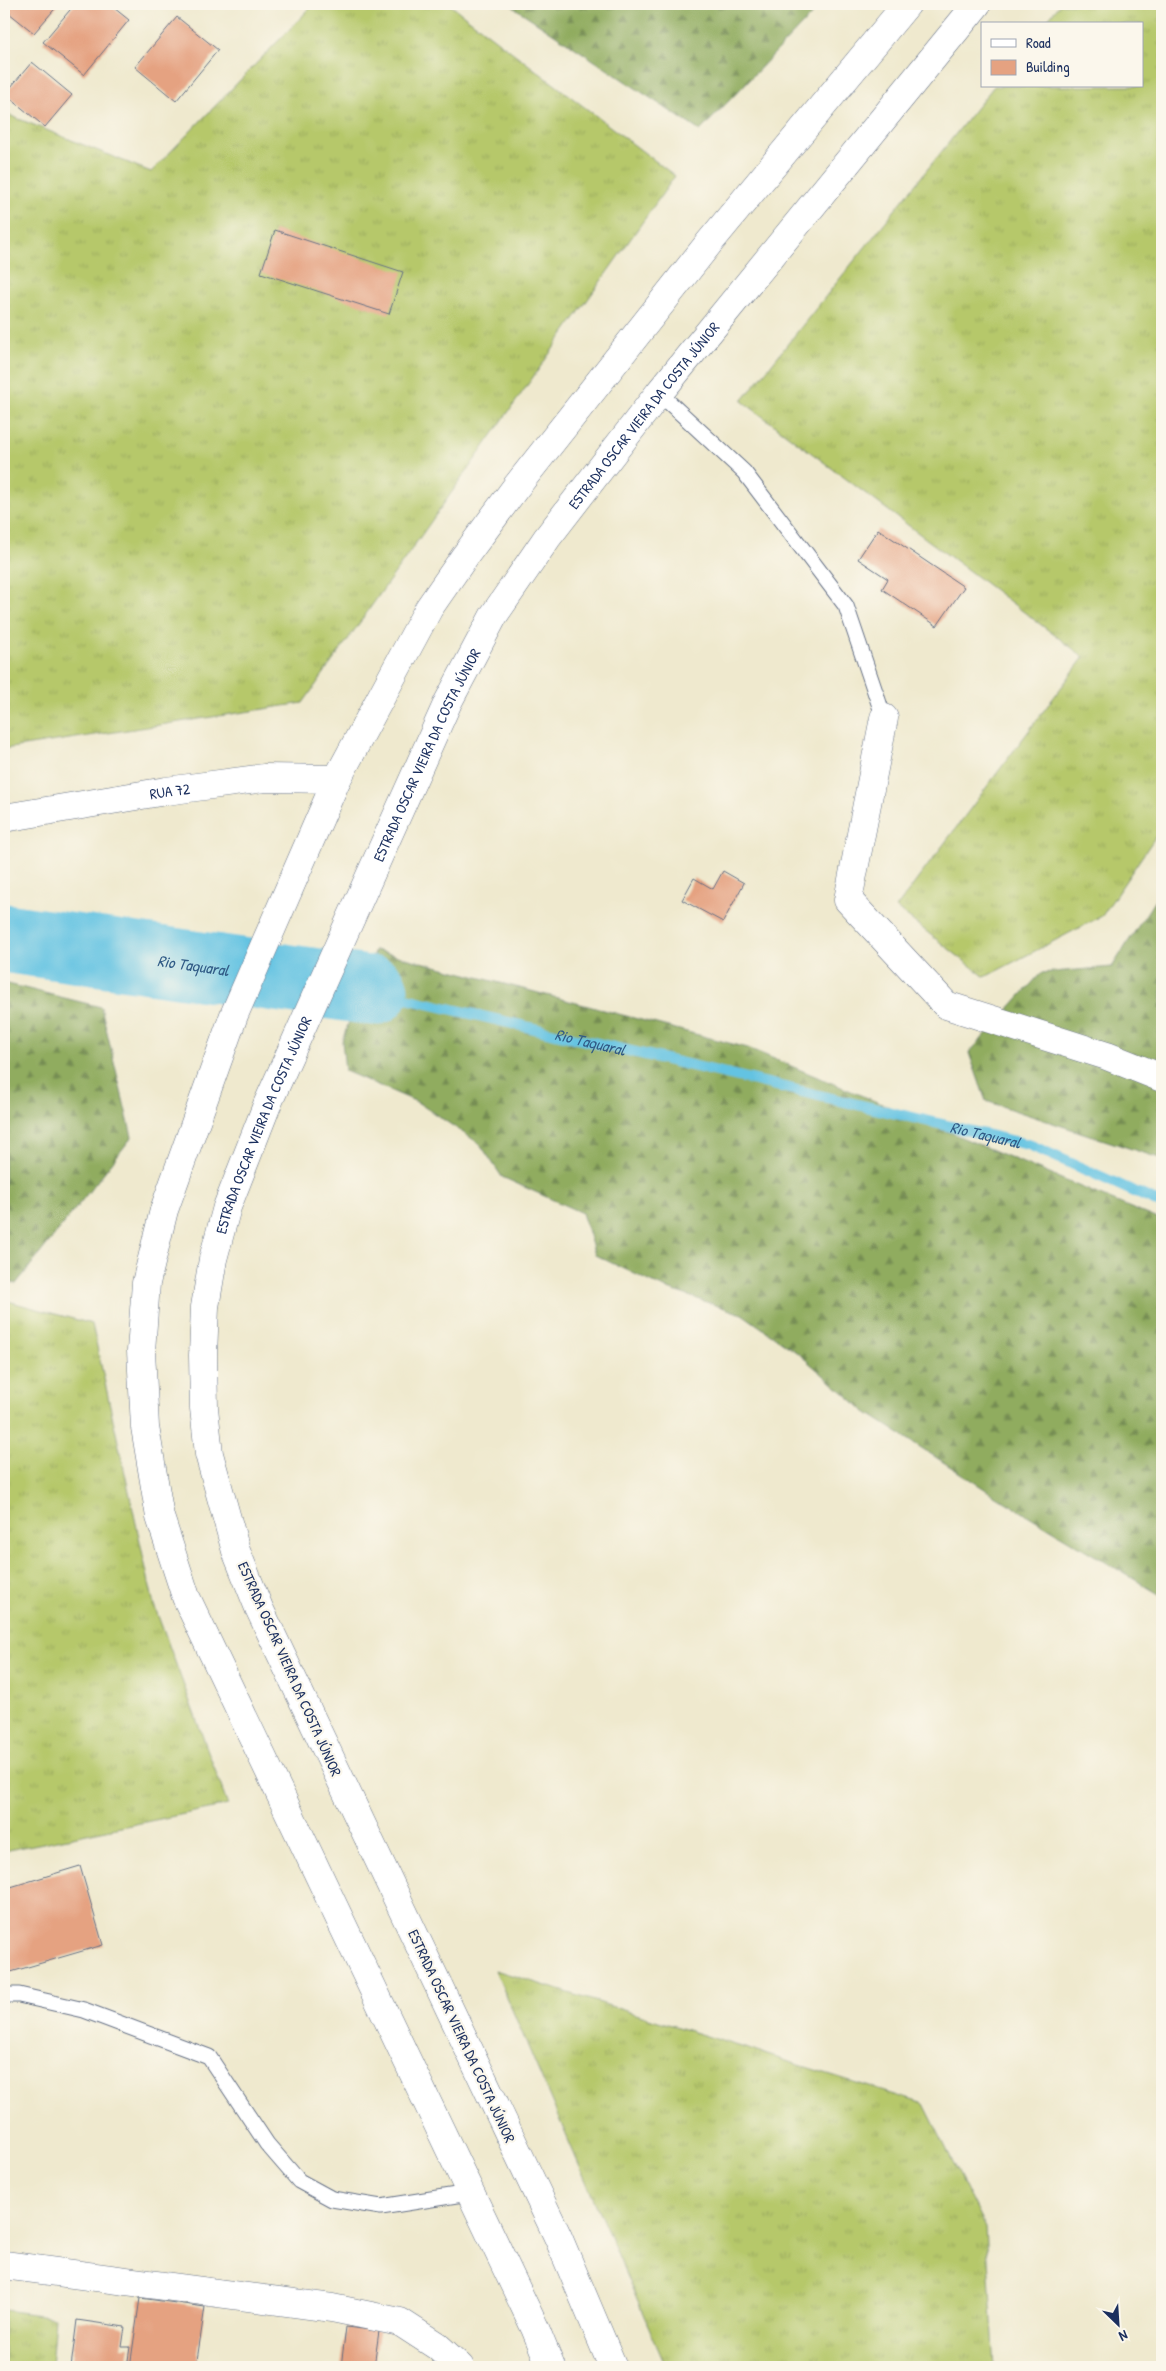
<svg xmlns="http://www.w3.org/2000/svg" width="1166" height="2371" viewBox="0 0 1166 2371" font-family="'Patrick Hand',sans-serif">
<defs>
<pattern id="grass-tufts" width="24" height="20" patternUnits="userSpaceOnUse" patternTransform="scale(1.25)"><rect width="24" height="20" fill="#b6c86b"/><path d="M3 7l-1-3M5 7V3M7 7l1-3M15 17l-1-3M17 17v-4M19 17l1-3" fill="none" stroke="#9cac5f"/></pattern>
<pattern id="forest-firs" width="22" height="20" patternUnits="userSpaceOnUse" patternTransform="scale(1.25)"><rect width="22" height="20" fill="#90ac5f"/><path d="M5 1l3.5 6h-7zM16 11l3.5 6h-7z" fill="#758c52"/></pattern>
</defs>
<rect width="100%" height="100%" fill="#fbf7ec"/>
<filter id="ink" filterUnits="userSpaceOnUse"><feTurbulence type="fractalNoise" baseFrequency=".02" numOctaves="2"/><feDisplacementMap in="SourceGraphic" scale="10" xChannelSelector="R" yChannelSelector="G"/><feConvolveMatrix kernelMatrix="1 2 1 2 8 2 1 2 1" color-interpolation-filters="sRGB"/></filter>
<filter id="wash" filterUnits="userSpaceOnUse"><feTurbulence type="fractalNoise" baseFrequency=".0096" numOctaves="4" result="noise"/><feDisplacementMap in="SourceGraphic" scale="20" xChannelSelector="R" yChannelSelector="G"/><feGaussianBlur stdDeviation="1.12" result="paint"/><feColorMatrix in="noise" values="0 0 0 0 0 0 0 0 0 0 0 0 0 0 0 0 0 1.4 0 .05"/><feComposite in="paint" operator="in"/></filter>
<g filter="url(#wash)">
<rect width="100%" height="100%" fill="#efe9ce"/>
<!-- grass -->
<path fill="url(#grass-tufts)" stroke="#687c64" d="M 314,4 L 449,4 L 675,176 L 303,703 L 4,749 L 4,113 L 151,172 Z
M 1060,4 L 1162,4 L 1162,827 L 1102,916 L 985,977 L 896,908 L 1084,657 L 742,401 L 994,86 L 1142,86 L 1142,24 L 1044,24 Z
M 4,1300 L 92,1324 L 154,1605 L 228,1805 L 4,1851 Z
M 495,1970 L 924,2104 L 986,2228 L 995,2367 L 666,2367 Z
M 4,2310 L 55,2317 L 51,2367 L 4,2367 Z"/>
<!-- forest -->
<path fill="url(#forest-firs)" stroke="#566e5e" d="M 509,4 L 822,4 L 700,131 Z
M 1162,889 L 1162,1159 L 986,1101 L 969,1053 L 1041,973 L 1112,967 Z
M 375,950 L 748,1048 L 1162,1221 L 1162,1596 L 994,1495 L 866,1412 L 799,1354 L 742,1314 L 662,1287 L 595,1255 L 582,1213 L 502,1177 L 480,1144 L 417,1102 L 345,1071 L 342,1041 Z
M 4,983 L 101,1007 L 132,1137 L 16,1284 L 4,1280 Z"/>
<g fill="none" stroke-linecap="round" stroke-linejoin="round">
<!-- stream -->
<path stroke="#63c3e2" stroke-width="11" id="s1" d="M 374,991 L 1030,1145 L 1162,1204"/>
<!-- river -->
<path stroke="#63c3e2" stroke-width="69" id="s2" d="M 4,938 L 374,991"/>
</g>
<g id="blocks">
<!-- building -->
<path fill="#e5a281" d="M 4,4 L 59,4 L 34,33 L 4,9 Z
M 75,4 L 109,4 L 129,20 L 84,75 L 43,42 Z
M 177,17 L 218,50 L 176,101 L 135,67 Z
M 32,62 L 72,95 L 45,127 L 5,94 Z
M 275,230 L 403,272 L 389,314 L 261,273 Z
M 878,529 L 964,587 L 937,626 L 882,589 L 888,579 L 858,559 Z
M 723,871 L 744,883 L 723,922 L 682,900 L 694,878 L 713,889 Z
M 80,1866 L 103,1945 L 4,1974 L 4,1889 Z
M 140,2298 L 205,2307 L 196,2367 L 130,2367 Z
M 77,2320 L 125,2327 L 122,2347 L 130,2347 L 127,2367 L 71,2367 Z
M 346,2327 L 379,2331 L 374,2367 L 341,2367 Z"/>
</g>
</g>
<g filter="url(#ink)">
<use href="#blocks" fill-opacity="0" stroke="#657085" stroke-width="1"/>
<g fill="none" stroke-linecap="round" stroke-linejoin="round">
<defs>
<path id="lane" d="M 659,393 L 744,472 L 846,606 L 884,718
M 4,1995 L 19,1995 L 84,2010 L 209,2057 L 267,2144 L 299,2181 L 332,2199 L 381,2207 L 469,2193"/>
<g id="street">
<path d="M 884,718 L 848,900 L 946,1005 L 1107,1056 L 1162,1078"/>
<path id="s3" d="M 4,818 L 166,791 L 264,778 L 337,779"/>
<path d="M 4,2265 L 332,2308 L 400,2322 L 437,2346 L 460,2367"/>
</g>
<g id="primary">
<path d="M 551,2367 L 535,2328 L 186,1597 L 160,1517 L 145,1427 L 141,1351 L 146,1283 L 164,1210 L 234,1015 L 337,779 L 429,608 L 465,556 L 516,487 L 709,243 L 907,4"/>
<path id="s4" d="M 613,2367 L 558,2237 L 259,1608 L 236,1551 L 209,1454 L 204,1408 L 203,1355 L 205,1307 L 213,1259 L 227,1207 L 267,1105 L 448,702 L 494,615 L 547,538 L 659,393 L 977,4"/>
</g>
</defs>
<!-- lane casing -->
<use href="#lane" stroke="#657085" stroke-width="17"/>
<!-- street casing -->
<use href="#street" stroke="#657085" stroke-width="29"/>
<!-- primary casing -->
<use href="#primary" stroke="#657085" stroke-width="29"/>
<!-- lane -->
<use href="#lane" stroke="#fff" stroke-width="15"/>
<!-- street -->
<use href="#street" stroke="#fff" stroke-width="28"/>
<!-- primary -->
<use href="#primary" stroke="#fff" stroke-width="28"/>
</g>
</g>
<g text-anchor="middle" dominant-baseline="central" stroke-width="4.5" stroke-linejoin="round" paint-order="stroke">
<!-- street labels -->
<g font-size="15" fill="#1b2f5e" stroke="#fbf7ec">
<text stroke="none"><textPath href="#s4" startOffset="2149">ESTRADA OSCAR VIEIRA DA COSTA JÚNIOR</textPath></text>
<text stroke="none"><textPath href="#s4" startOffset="1744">ESTRADA OSCAR VIEIRA DA COSTA JÚNIOR</textPath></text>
<text stroke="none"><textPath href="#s3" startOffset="168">RUA 72</textPath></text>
<text stroke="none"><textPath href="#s4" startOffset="1339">ESTRADA OSCAR VIEIRA DA COSTA JÚNIOR</textPath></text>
<text transform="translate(290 1669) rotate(66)">ESTRADA OSCAR VIEIRA DA COSTA JÚNIOR</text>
<text transform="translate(462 2036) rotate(65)">ESTRADA OSCAR VIEIRA DA COSTA JÚNIOR</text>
</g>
<!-- water labels -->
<g font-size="16" font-style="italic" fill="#315b86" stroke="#fbf7ec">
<text stroke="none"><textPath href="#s2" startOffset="191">Rio Taquaral</textPath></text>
<text stroke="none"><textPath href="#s1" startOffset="222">Rio Taquaral</textPath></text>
<text stroke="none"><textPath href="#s1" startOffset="628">Rio Taquaral</textPath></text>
</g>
</g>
<!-- margin -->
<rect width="1166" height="2371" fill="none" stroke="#fbf7ec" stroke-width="20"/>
<!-- legend -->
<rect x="981" y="22" width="162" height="65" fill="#fbf7ec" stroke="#a1a7b3"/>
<rect x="991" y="39" width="25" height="8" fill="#ffffff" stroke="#a1a7b3"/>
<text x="1026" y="48" font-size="15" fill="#1b2f5e">Road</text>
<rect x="991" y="60" width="25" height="15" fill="#e5a281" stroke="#a1a7b3"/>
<text x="1026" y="72" font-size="15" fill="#1b2f5e">Building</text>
<!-- north arrow -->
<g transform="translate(1118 2324) rotate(155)" stroke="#fbf7ec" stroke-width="4" paint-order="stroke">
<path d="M0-4L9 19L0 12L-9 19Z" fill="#1b2f5e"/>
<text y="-8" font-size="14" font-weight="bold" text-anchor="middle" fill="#1b2f5e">N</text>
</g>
</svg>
